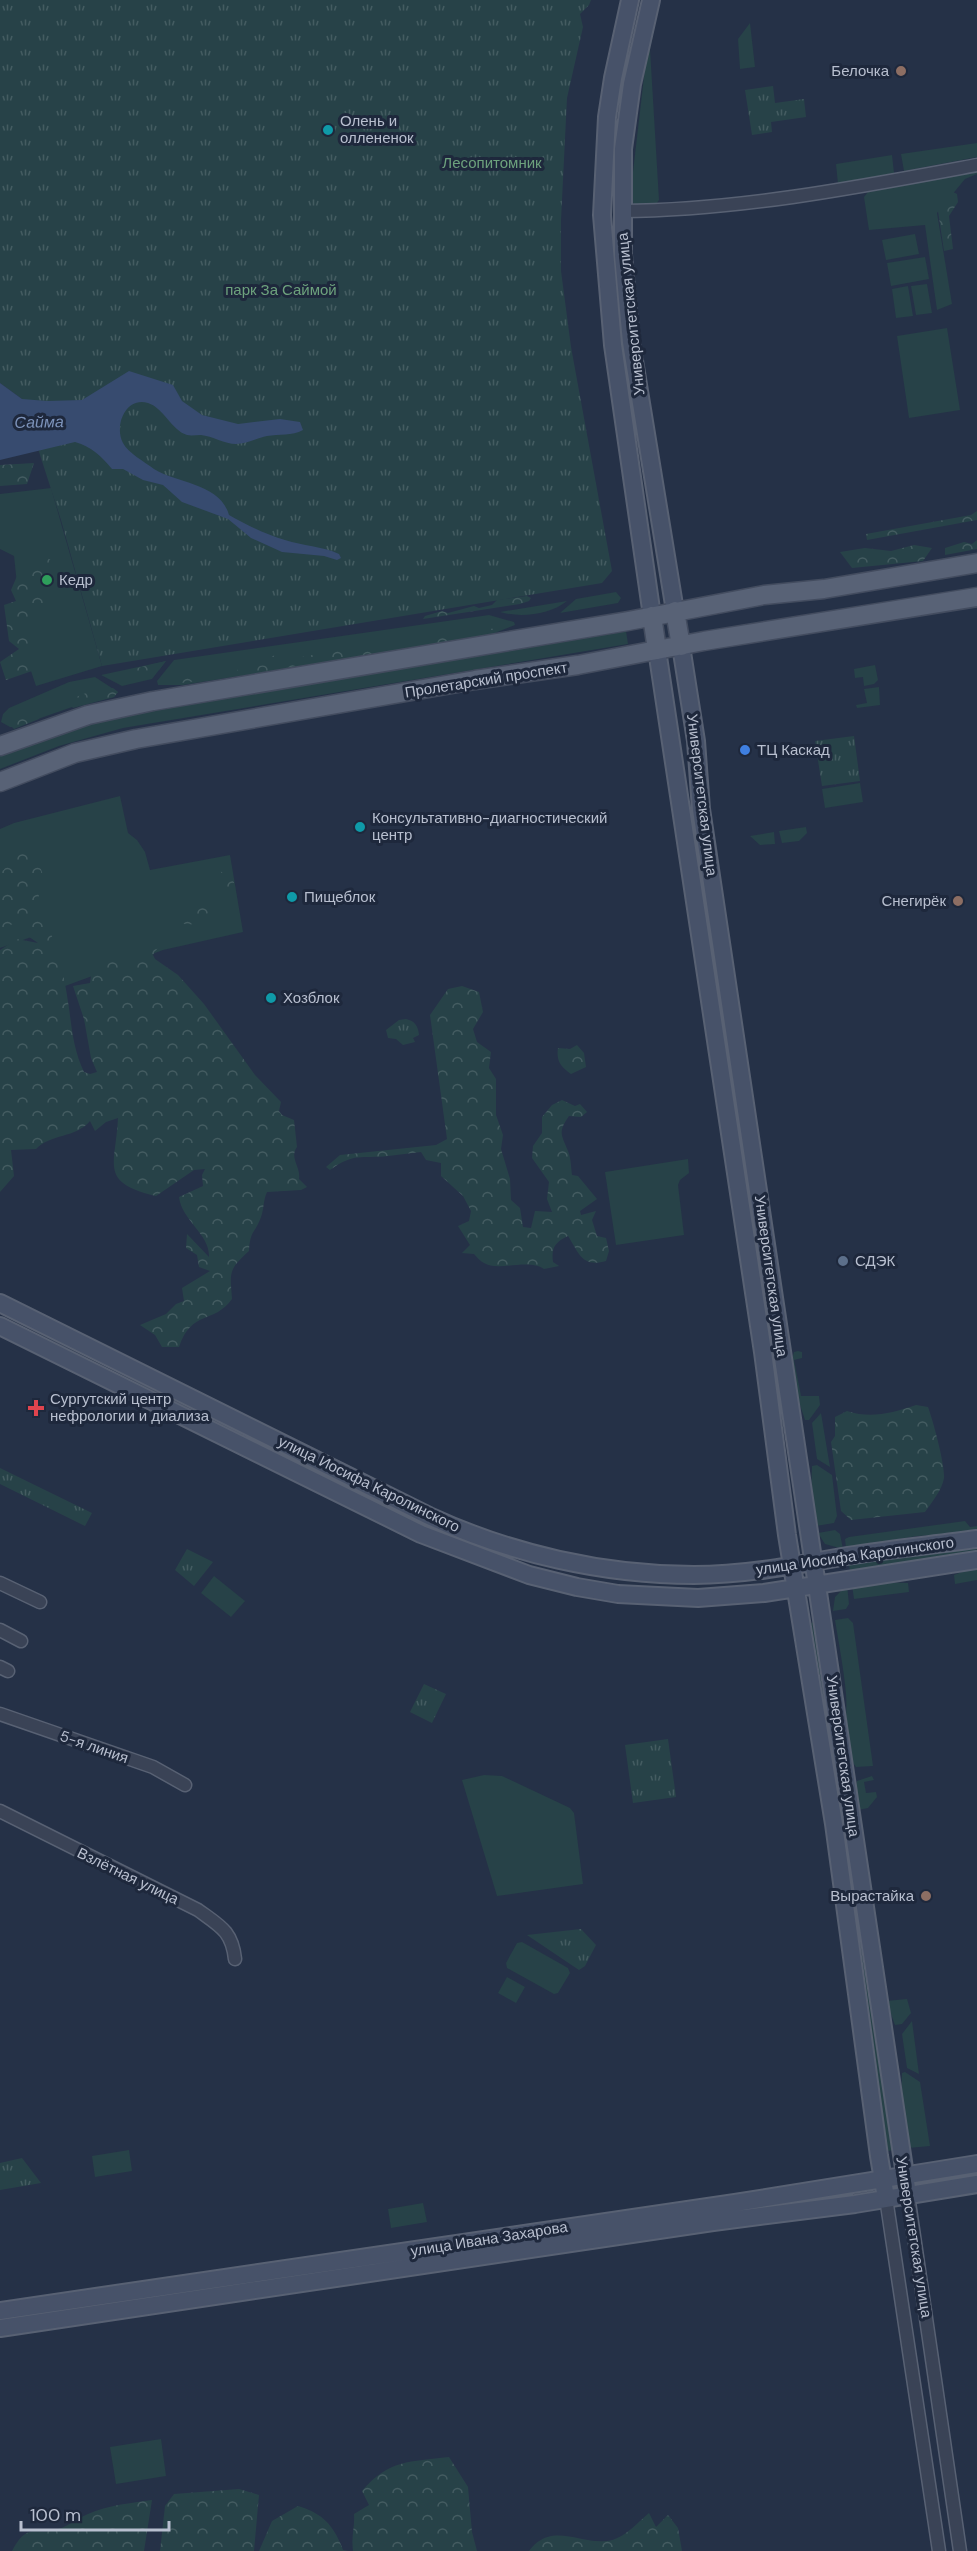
<svg xmlns="http://www.w3.org/2000/svg" width="977" height="2551" viewBox="0 0 977 2551" font-family="'DM Sans',sans-serif">
<defs>
<pattern id="forest-crowns" width="20" height="18" patternUnits="userSpaceOnUse" patternTransform="scale(1.5)"><rect width="20" height="18" fill="#274248"/><path d="M2 6a3 3 0 1 1 6 0M12 15a3 3 0 1 1 6 0" fill="none" stroke="#445c61"/></pattern>
<pattern id="park-tufts" width="24" height="20" patternUnits="userSpaceOnUse" patternTransform="scale(1.5)"><rect width="24" height="20" fill="#274248"/><path d="M3 7l-1-3M5 7V3M7 7l1-3M15 17l-1-3M17 17v-4M19 17l1-3" fill="none" stroke="#445c61"/></pattern>
</defs>
<rect width="100%" height="100%" fill="#253147"/>
<!-- grass -->
<path fill="#274248" d="M 659,6 L 650,49 L 659,200 L 654,207 L 636,207 L 630,198 L 645,68 Z
M 750,23 L 755,67 L 740,69 L 738,39 Z
M 977,143 L 977,157 L 904,171 L 901,154 Z
M 892,155 L 894,173 L 838,184 L 836,164 Z
M 977,172 L 977,174 L 965,179 L 937,213 L 952,304 L 937,310 L 925,225 L 869,230 L 864,197 L 868,192 Z
M 915,234 L 919,254 L 886,260 L 882,240 Z
M 925,257 L 929,279 L 891,286 L 887,263 Z
M 927,284 L 932,313 L 916,315 L 911,286 Z
M 908,286 L 913,316 L 896,318 L 892,289 Z
M 947,328 L 960,410 L 909,418 L 897,336 Z
M 51,488 L 102,666 L 36,686 L 24,650 L 14,556 L 0,549 L 0,494 Z
M 616,592 L 621,598 L 618,603 L 560,613 L 576,599 Z
M 567,601 C 550,615 520,618 500,612 Z
M 489,615 L 514,622 L 515,625 L 487,636 L 183,685 L 158,685 L 157,681 L 174,660 Z
M 626,631 L 628,644 L 123,728 L 59,746 L 0,769 L 0,753 L 117,715 Z
M 166,661 L 152,679 L 122,686 L 101,675 Z
M 875,665 L 878,680 L 874,684 L 864,686 L 863,677 L 855,678 L 854,669 Z
M 95,677 L 118,692 L 114,697 L 75,706 L 15,727 L 10,727 L 1,722 L 3,714 L 9,708 L 69,682 Z
M 879,687 L 880,705 L 857,708 L 856,705 L 867,703 L 864,689 Z
M 860,783 L 863,802 L 825,808 L 822,789 Z
M 120,796 L 128,833 L 137,840 L 145,852 L 150,870 L 230,855 L 243,932 L 163,950 L 57,989 L 40,934 L 0,948 L 0,829 L 14,823 Z
M 806,827 L 807,833 L 799,841 L 782,843 L 779,831 Z
M 774,832 L 775,844 L 760,845 L 750,836 Z
M 688,1159 L 689,1173 L 680,1180 L 678,1185 L 684,1235 L 616,1245 L 605,1172 Z
M 798,1351 L 802,1352 L 802,1358 L 794,1360 L 801,1396 L 819,1396 L 820,1405 L 809,1420 L 805,1420 C 799,1401 787,1373 794,1352 Z
M 821,1413 L 830,1467 L 817,1459 L 812,1423 Z
M 817,1465 L 832,1475 L 837,1516 L 834,1523 L 816,1526 L 811,1495 L 812,1466 Z
M 965,1521 L 970,1527 L 977,1526 L 977,1533 L 917,1536 L 846,1548 L 845,1539 L 849,1537 Z
M 835,1530 L 840,1534 L 843,1549 L 825,1544 L 818,1533 Z
M 977,1546 L 977,1553 L 850,1571 L 849,1565 Z
M 977,1566 L 977,1580 L 955,1584 L 954,1575 Z
M 214,1576 L 245,1601 L 231,1617 L 201,1593 Z
M 879,1582 L 908,1583 L 909,1592 L 854,1599 L 852,1585 Z
M 847,1585 L 849,1604 L 846,1609 L 833,1611 L 835,1597 Z
M 848,1618 L 853,1623 L 873,1766 L 856,1767 C 841,1748 848,1717 846,1694 C 844,1670 839,1645 835,1620 Z
M 816,1622 L 855,1878 L 848,1879 L 809,1623 Z
M 484,1775 L 502,1776 L 570,1808 L 574,1813 L 583,1884 L 497,1896 L 462,1780 Z
M 872,1776 L 874,1780 L 864,1782 L 866,1793 L 876,1792 L 877,1797 L 868,1808 L 858,1810 L 855,1789 L 857,1781 Z
M 856,1888 L 895,2150 L 887,2151 L 849,1889 Z
M 522,1942 L 568,1968 L 570,1973 L 558,1993 L 554,1994 L 507,1968 L 506,1963 L 517,1943 Z
M 507,1977 L 525,1987 L 516,2003 L 498,1993 Z
M 907,1999 L 911,2013 L 902,2024 L 895,2025 L 886,2001 Z
M 912,2021 L 919,2074 L 907,2068 L 902,2034 Z
M 905,2072 L 920,2082 L 930,2146 L 908,2148 L 901,2100 L 902,2073 Z
M 129,2150 L 132,2171 L 95,2177 L 92,2156 Z
M 423,2203 L 427,2222 L 391,2228 L 388,2209 Z
M 161,2439 L 166,2476 L 116,2484 L 110,2447 Z"/>
<!-- forest -->
<path fill="url(#forest-crowns)" d="M 951,191 L 957,194 L 958,202 L 949,216 L 953,249 L 944,251 L 938,211 Z
M 34,463 L 27,484 L 0,486 L 0,465 Z
M 977,511 L 977,520 L 867,540 L 866,534 L 971,515 Z
M 977,540 L 977,549 L 945,555 L 945,548 L 964,542 L 972,544 Z
M 914,545 L 932,548 L 923,561 L 852,568 L 840,552 L 865,548 L 891,551 Z
M 44,556 L 51,560 L 51,570 L 40,583 C 64,607 35,610 24,627 C 27,636 33,663 32,671 L 6,680 L 0,662 L 19,649 L 9,641 L 4,605 L 16,601 L 11,590 L 20,569 L 29,567 L 36,559 Z
M 527,596 L 531,598 L 529,601 L 520,604 L 423,619 L 425,616 L 442,611 L 448,613 L 474,606 L 479,608 L 492,605 L 497,600 Z
M 495,628 L 501,629 L 487,636 L 438,644 L 435,638 L 450,633 L 463,635 Z
M 370,643 L 390,646 L 391,651 L 285,668 L 277,663 L 276,670 L 238,676 L 237,670 L 247,666 L 273,665 L 271,657 L 277,654 L 280,660 L 287,660 L 347,648 L 355,650 Z
M 166,661 L 159,670 L 143,671 L 137,677 L 121,672 Z
M 205,671 L 216,674 L 214,679 L 181,683 L 180,676 Z
M 113,688 L 118,692 L 114,697 L 73,708 L 68,702 C 80,693 98,689 113,688 Z
M 30,711 L 40,711 L 39,719 L 14,729 L 8,723 Z
M 20,852 L 36,855 L 43,875 L 39,882 L 30,887 L 38,890 L 39,897 L 36,907 C 57,936 64,973 69,1008 C 72,1031 74,1051 84,1072 L 90,1074 L 97,1072 L 91,1058 L 84,1019 L 73,986 L 90,983 L 93,962 L 107,958 L 120,963 C 135,958 144,948 159,946 L 153,955 L 155,959 L 178,975 L 204,1004 L 255,1075 L 281,1102 L 279,1111 L 282,1115 L 294,1120 L 297,1147 C 289,1158 301,1167 299,1179 L 307,1187 L 301,1190 L 267,1192 C 263,1201 264,1209 261,1217 C 255,1234 250,1230 249,1251 C 228,1270 230,1272 232,1299 C 213,1325 192,1309 179,1347 L 162,1347 L 155,1335 L 140,1325 L 166,1314 L 176,1304 L 184,1301 L 182,1288 L 210,1271 L 199,1267 L 197,1255 L 186,1248 L 187,1234 L 209,1257 C 210,1234 182,1221 179,1197 L 203,1186 L 202,1175 L 205,1169 L 194,1170 L 156,1196 C 98,1182 116,1165 118,1118 L 106,1122 L 95,1131 L 90,1121 C 76,1138 50,1134 36,1149 L 11,1150 L 14,1176 L 0,1192 L 0,950 L 17,939 L 38,943 L 25,934 L 17,923 L 0,928 L 0,871 L 4,870 L 8,853 Z
M 219,870 L 234,882 L 233,898 L 221,910 L 206,914 L 204,932 L 194,934 L 194,924 L 186,925 L 169,914 L 183,919 L 196,920 L 189,908 L 224,901 Z
M 462,986 L 479,992 L 483,1012 L 473,1029 L 477,1042 L 491,1052 L 489,1068 L 496,1079 L 496,1115 L 503,1135 L 501,1149 L 510,1179 L 511,1200 L 520,1208 L 523,1227 L 531,1228 L 535,1211 L 552,1212 L 547,1199 L 549,1182 L 532,1158 L 533,1146 L 542,1133 L 542,1117 L 552,1105 L 562,1100 L 575,1106 L 580,1104 L 587,1112 L 581,1117 L 569,1116 C 557,1133 562,1135 568,1151 C 571,1158 571,1168 572,1175 L 578,1176 L 597,1199 L 580,1211 L 581,1215 L 596,1211 L 592,1220 L 597,1236 L 606,1238 L 609,1251 L 606,1261 C 582,1268 579,1253 568,1236 C 555,1242 551,1248 553,1262 L 559,1266 L 544,1269 C 528,1258 498,1272 484,1263 C 480,1261 477,1257 474,1254 L 462,1253 L 470,1245 L 458,1226 L 469,1221 L 471,1211 L 463,1196 L 441,1176 L 441,1163 L 426,1160 L 421,1152 C 410,1153 399,1155 388,1156 C 360,1159 355,1152 330,1170 L 326,1167 L 340,1155 L 436,1145 L 447,1139 L 430,1015 L 448,989 Z
M 577,1045 L 584,1053 L 586,1067 L 571,1074 C 561,1067 556,1061 558,1048 L 570,1049 Z
M 916,1405 L 928,1407 C 933,1421 945,1464 944,1478 C 942,1490 932,1502 925,1512 L 851,1520 L 841,1511 L 831,1442 L 835,1436 L 835,1417 L 847,1411 C 871,1419 892,1413 916,1405 Z
M 449,2457 L 468,2487 L 472,2532 L 477,2551 L 353,2551 C 351,2535 355,2528 354,2514 L 369,2505 L 362,2491 C 389,2459 410,2462 449,2457 Z
M 239,2489 L 259,2495 L 254,2551 L 160,2551 L 165,2506 L 174,2494 Z
M 152,2500 L 144,2551 L 12,2551 C 28,2520 37,2537 58,2529 C 69,2526 78,2518 88,2514 C 108,2505 131,2503 152,2500 Z
M 298,2506 C 322,2513 334,2525 343,2550 L 348,2551 L 259,2551 L 272,2521 Z
M 649,2513 L 656,2527 L 668,2515 L 678,2528 L 682,2551 L 529,2551 C 551,2521 579,2544 607,2541 C 624,2539 637,2523 649,2513 Z"/>
<!-- park -->
<path fill="url(#park-tufts)" d="M 0,0 L 591,0 L 589,5 L 580,14 L 583,27 L 567,98 L 561,220 L 561,271 L 571,347 L 612,571 L 602,583 L 102,666 L 61,520 L 22,399 L 0,383 Z
M 773,86 L 775,103 L 804,99 L 806,117 L 771,122 L 772,132 L 752,135 L 745,90 Z
M 854,736 L 860,781 L 822,786 L 815,741 Z
M 406,1019 C 415,1021 418,1026 419,1035 L 413,1038 L 415,1042 L 403,1045 L 396,1039 L 388,1038 L 386,1030 L 399,1020 Z
M 0,1468 L 92,1513 L 85,1526 L 0,1484 Z
M 187,1549 L 213,1562 L 194,1586 L 175,1570 Z
M 424,1684 L 446,1694 L 432,1723 L 410,1712 Z
M 668,1739 L 676,1797 L 633,1803 L 625,1745 Z
M 581,1929 L 596,1945 L 585,1966 L 579,1970 L 527,1935 Z
M 22,2158 L 41,2183 L 0,2190 L 0,2163 Z"/>
<!-- water -->
<path fill="#374b6f" d="M 129,371 L 173,385 L 182,401 L 202,415 L 238,424 L 280,419 L 300,422 L 303,430 C 292,436 279,434 267,436 C 257,438 246,444 236,444 C 225,444 212,436 201,435 C 196,435 191,436 187,435 C 171,430 164,408 148,403 C 125,396 114,427 123,443 C 128,453 145,462 154,469 C 178,484 220,483 229,515 C 247,525 265,534 285,540 C 303,546 322,546 339,554 L 341,558 L 337,560 L 324,556 L 282,552 L 251,538 L 228,519 L 182,502 L 163,485 L 143,480 L 123,469 L 112,469 C 101,456 92,447 75,442 L 0,460 L 0,383 L 22,399 L 47,401 L 82,400 Z"/>
<g fill="none" stroke-linecap="round" stroke-linejoin="round">
<defs>
<path id="street" d="M 621,211 C 741,210 859,187 977,165
M 0,1583 L 40,1602
M 0,1630 L 21,1641
M 0,1667 L 8,1671
M 0,1714 L 153,1767 L 185,1785
M 0,1811 L 198,1910 C 220,1926 232,1931 235,1959
M 908,2195 L 960,2551
M 886,2198 L 939,2551"/>
<path id="secondary" d="M 630,0 L 613,78 L 607,117 L 602,215 L 613,345 L 652,616
M 651,0 L 632,84 L 623,149 L 623,255 L 631,342 L 675,611
M 681,646 L 696,741 L 701,809 L 908,2195
M 657,650 L 763,1352 L 787,1535 L 834,1824 L 879,2156 L 886,2198
M 0,1303 L 429,1516 C 511,1554 604,1575 694,1575 C 745,1575 796,1565 847,1556 C 890,1549 933,1545 977,1539
M 0,1326 L 421,1534 L 529,1575 L 577,1587 L 618,1594 L 698,1598 L 764,1593 L 977,1560
M 0,2311 L 735,2203 L 977,2164
M 0,2328 L 713,2222 L 855,2204 L 977,2184"/>
<path id="primary" d="M 675,611 L 681,646
M 652,616 L 657,650
M 0,746 L 88,715 L 153,701 L 628,621 L 764,595 L 824,589 L 977,563
M 0,782 L 75,753 L 136,739 L 475,680 L 578,665 L 704,641 L 977,597"/>
</defs>
<!-- street casing -->
<use href="#street" stroke="#586173" stroke-width="15"/>
<!-- secondary casing -->
<use href="#secondary" stroke="#586173" stroke-width="20"/>
<!-- primary casing -->
<use href="#primary" stroke="#434c5f" stroke-width="21"/>
<!-- street -->
<use href="#street" stroke="#3a4356" stroke-width="12"/>
<!-- secondary -->
<use href="#secondary" stroke="#475269" stroke-width="16"/>
<!-- primary -->
<use href="#primary" stroke="#586276" stroke-width="18"/>
</g>
<!-- markers -->
<g fill="#8d6e63" stroke="#1e283c" stroke-width="2">
<circle cx="901" cy="71" r="6"/>
<circle cx="958" cy="901" r="6"/>
<circle cx="926" cy="1896" r="6"/>
</g>
<g fill="#0f9aa8" stroke="#1e283c" stroke-width="2">
<circle cx="328" cy="130" r="6"/>
<circle cx="360" cy="827" r="6"/>
<circle cx="292" cy="897" r="6"/>
<circle cx="271" cy="998" r="6"/>
</g>
<circle fill="#2e9e5b" stroke="#1e283c" stroke-width="2" cx="47" cy="580" r="6"/>
<circle fill="#3f7fe0" stroke="#1e283c" stroke-width="2" cx="745" cy="750" r="6"/>
<circle fill="#5c6f8a" stroke="#1e283c" stroke-width="2" cx="843" cy="1261" r="6"/>
<path fill="#e0444e" stroke="#1e283c" stroke-width="2" d="M33 1399h6v6h6v6h-6v6h-6v-6h-6v-6h6z"/>
<g text-anchor="middle" dominant-baseline="central" stroke-width="6" stroke-linejoin="round" paint-order="stroke">
<!-- poi labels -->
<g font-size="15" fill="#b8bfcf" stroke="#1e283c" text-anchor="start">
<text x="889" y="71" text-anchor="end">Белочка</text>
<text x="340" y="121">Олень и<tspan x="340" dy="17">оллененок</tspan></text>
<text x="59" y="580">Кедр</text>
<text x="757" y="750">ТЦ Каскад</text>
<text x="372" y="818">Консультативно-диагностический<tspan x="372" dy="17">центр</tspan></text>
<text x="304" y="897">Пищеблок</text>
<text x="946" y="901" text-anchor="end">Снегирёк</text>
<text x="283" y="998">Хозблок</text>
<text x="855" y="1261">СДЭК</text>
<text x="50" y="1399">Сургутский центр<tspan x="50" dy="17">нефрологии и диализа</tspan></text>
<text x="914" y="1896" text-anchor="end">Вырастайка</text>
</g>
<!-- park labels -->
<g font-size="15" fill="#6da27d" stroke="#1e283c">
<text x="492" y="163">Лесопитомник</text>
<text x="281" y="290">парк За Саймой</text>
</g>
<!-- street labels -->
<g font-size="15" fill="#b8bfcf" stroke="#1e283c">
<text transform="translate(631 314) rotate(-96)">Университетская улица</text>
<text transform="translate(486 680) rotate(-9)">Пролетарский проспект</text>
<text transform="translate(702 795) rotate(83)">Университетская улица</text>
<text transform="translate(771 1276) rotate(82)">Университетская улица</text>
<text transform="translate(369 1484) rotate(26)">улица Иосифа Каролинского</text>
<text transform="translate(855 1556) rotate(-8)">улица Иосифа Каролинского</text>
<text transform="translate(94 1747) rotate(19)">5-я линия</text>
<text transform="translate(843 1756) rotate(82)">Университетская улица</text>
<text transform="translate(128 1876) rotate(26)">Взлётная улица</text>
<text transform="translate(914 2237) rotate(81)">Университетская улица</text>
<text transform="translate(489 2239) rotate(-9)">улица Ивана Захарова</text>
</g>
<!-- water labels -->
<g font-size="16" font-style="italic" fill="#7c92b9" stroke="#1e283c">
<text transform="translate(39 422) rotate(-1)">Сайма</text>
</g>
</g>
<!-- scale -->
<path d="M21 2521v9h148v-9" fill="none" stroke="#b8bfcf" stroke-width="3"/>
<text x="30" y="2521" font-size="18" fill="#b8bfcf" stroke="#1e283c" stroke-width="4.5" paint-order="stroke">100 m</text>
</svg>
